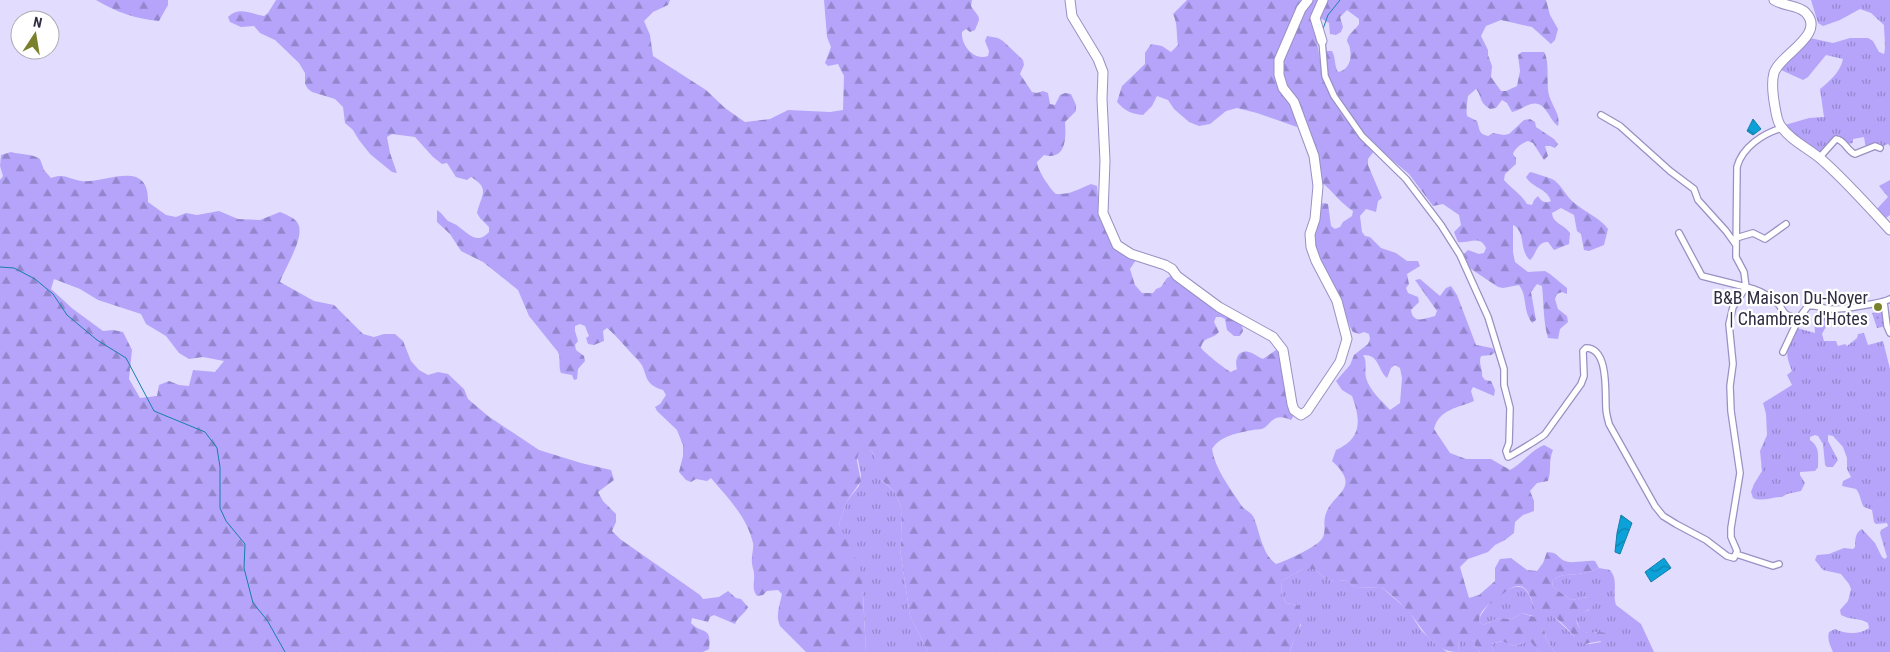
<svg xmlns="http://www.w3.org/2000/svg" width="1890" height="652" viewBox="0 0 1890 652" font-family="'Roboto Condensed',sans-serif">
<defs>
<pattern id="grass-tufts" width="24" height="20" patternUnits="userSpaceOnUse" patternTransform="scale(1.25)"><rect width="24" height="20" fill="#b5a4fa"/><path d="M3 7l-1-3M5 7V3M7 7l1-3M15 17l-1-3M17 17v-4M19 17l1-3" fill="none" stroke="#9486cc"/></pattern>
<pattern id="forest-firs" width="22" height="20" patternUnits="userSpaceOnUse" patternTransform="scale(1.25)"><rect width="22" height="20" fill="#b5a4fa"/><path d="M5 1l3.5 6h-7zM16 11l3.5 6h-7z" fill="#9486cc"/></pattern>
<pattern id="garden-dots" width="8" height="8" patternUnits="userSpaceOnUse" patternTransform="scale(1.25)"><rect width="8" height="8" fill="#b5a4fa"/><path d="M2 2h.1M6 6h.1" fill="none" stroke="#9486cc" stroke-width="1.8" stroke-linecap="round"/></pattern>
<pattern id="water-waves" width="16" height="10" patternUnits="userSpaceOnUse" patternTransform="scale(1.25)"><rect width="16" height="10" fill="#0ca1d8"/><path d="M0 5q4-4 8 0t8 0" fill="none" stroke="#0d84b1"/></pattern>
</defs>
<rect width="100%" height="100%" fill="#e2ddfe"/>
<!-- grass -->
<path fill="url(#grass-tufts)" d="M 1811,0 L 1890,0 L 1890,146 L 1888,144 L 1883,146 L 1879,143 L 1866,149 L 1864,137 L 1853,139 L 1853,143 L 1847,144 L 1839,136 L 1818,154 L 1790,131 L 1785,125 L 1809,118 L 1824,117 L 1820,89 C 1829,82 1841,71 1843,59 L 1826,55 L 1808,77 L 1803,80 L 1781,70 L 1779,68 L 1810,38 L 1833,43 L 1850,38 L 1868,38 L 1873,41 L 1879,52 L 1884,54 C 1886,48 1884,32 1884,25 L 1871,13 L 1860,9 L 1840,20 L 1823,26 L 1818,23 Z
M 1890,180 L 1890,215 L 1886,218 L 1876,210 L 1888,197 L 1879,186 Z
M 1827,314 L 1829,321 L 1822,334 L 1824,341 L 1836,341 L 1838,346 L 1845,344 L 1847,346 L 1857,338 L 1858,334 L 1864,333 L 1868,345 L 1883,341 L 1890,369 L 1890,652 L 1833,652 C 1830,645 1827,640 1829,632 L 1835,629 C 1845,634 1860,635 1869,628 L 1868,623 C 1860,618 1850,620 1841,615 L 1840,610 L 1848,601 L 1851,589 L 1849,584 L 1841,574 L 1823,570 L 1815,560 L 1817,555 L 1829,554 L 1844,548 L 1853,549 L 1855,547 C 1855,541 1855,532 1862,529 L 1875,543 L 1882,557 L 1885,559 L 1887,557 L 1880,533 L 1881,530 L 1888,526 L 1887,523 L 1876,524 L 1874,522 L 1872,510 L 1864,507 C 1860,501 1861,495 1856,489 L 1842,486 L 1843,481 L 1851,477 L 1847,469 L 1847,458 L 1843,447 L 1833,436 L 1828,435 L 1828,441 L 1838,460 L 1833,467 L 1827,467 L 1825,465 L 1823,444 L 1818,436 L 1815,435 L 1810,437 L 1810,440 C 1820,447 1818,455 1818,467 L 1815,471 L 1800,472 L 1800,475 L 1805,483 L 1801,491 L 1787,494 L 1782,497 C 1773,497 1761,502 1753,498 L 1751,492 L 1754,484 L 1762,471 L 1760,451 L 1767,435 L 1766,414 L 1763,403 L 1792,385 L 1787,375 L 1792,371 C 1783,350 1788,347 1797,328 L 1815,333 L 1814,319 Z
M 865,449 L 871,450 L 877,460 L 877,472 L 882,481 L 895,492 L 901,508 L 902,537 L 900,549 L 910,616 L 928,652 L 866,652 L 863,593 L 839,524 L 847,501 L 859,486 L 861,475 L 857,455 L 859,450 Z
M 1599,568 L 1610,570 C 1619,581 1612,592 1616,605 L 1641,624 L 1654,652 L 1555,652 L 1546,639 L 1544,628 L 1533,616 L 1522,613 L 1512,619 L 1499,618 L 1483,625 L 1479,621 C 1481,608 1510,581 1523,588 C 1530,592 1532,603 1535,609 L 1552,615 L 1574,636 L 1589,644 L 1601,642 L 1596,632 L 1591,634 L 1581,631 L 1576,620 L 1578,615 L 1589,610 L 1588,597 L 1571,600 L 1553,587 L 1552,581 C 1562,572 1572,576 1583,573 C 1589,572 1594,570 1599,568 Z
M 1303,569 L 1315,569 C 1326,580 1331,583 1346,580 L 1356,588 L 1381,587 L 1408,610 L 1421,630 L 1430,639 L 1447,652 L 1290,652 L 1295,635 L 1301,625 L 1298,605 L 1286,603 L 1282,595 L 1281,581 Z
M 1463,639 L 1470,639 L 1475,642 L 1475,646 L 1480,652 L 1458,652 L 1459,642 Z
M 1503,641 L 1514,646 L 1525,642 L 1532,642 L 1539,652 L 1493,652 L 1491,644 Z"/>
<!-- forest -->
<path fill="url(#forest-firs)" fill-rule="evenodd" d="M 96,0 L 168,0 L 168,5 L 159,21 C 136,19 116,12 96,0 Z
M 276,0 L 670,0 L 668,5 L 653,12 L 644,21 L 650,35 L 653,56 L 706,90 L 725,108 L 745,122 L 770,119 L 788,110 L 830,112 L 843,110 L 844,76 L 838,64 L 828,66 L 825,63 L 831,47 L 827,37 L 824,0 L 972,0 L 971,6 C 979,19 982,14 975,30 L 970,32 L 966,29 L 962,32 C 961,46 974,61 988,56 L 989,51 L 985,41 L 987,36 L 998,38 L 1003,41 L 1023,60 L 1024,65 L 1020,74 L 1032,92 L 1037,93 L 1043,91 L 1048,93 L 1050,104 L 1055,105 L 1060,95 L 1065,93 L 1071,94 L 1076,105 L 1076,111 L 1065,122 C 1066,136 1067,161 1044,155 L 1037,162 C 1037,169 1049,188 1056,194 C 1069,195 1079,189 1091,184 L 1097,186 L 1100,216 L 1136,260 L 1130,269 L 1135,285 L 1142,293 L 1153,293 L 1156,289 L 1161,287 L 1167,278 L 1171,276 L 1241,321 L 1243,331 L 1240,336 L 1234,336 L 1227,330 L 1225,319 L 1221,317 L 1216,317 L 1214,322 L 1219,332 C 1212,340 1203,336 1201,348 C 1205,353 1226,370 1231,372 L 1237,369 C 1234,359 1239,347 1252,353 C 1256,355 1258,357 1263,359 L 1276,350 L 1279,352 L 1293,417 L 1291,420 C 1287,418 1281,416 1276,418 C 1271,420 1269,425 1264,428 C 1261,430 1256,429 1253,430 C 1238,433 1221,435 1212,449 C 1215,469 1230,488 1241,505 C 1245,511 1251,511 1254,518 C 1260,533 1262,554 1276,564 C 1288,560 1314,548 1321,540 C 1327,533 1323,524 1325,517 C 1330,493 1364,490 1332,461 L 1336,450 C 1362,439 1361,420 1352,396 L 1342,390 L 1336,381 L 1350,365 L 1354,355 L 1368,344 L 1370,339 L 1369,334 L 1364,332 L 1359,334 L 1353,332 L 1350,327 L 1339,296 L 1314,250 L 1313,239 L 1319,207 L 1323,203 L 1328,204 L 1331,226 L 1335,229 L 1340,227 L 1343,222 L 1352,216 L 1353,211 C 1340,203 1333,191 1321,182 L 1282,76 C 1282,48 1297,24 1311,0 L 1319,0 L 1315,31 L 1324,83 L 1335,104 L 1364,142 L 1374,151 L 1368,159 L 1368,165 L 1382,198 L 1378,201 L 1376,212 L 1366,209 L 1360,216 L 1362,232 L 1365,236 L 1370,237 L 1381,248 L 1396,253 L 1407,261 L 1418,261 L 1420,266 L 1407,274 L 1409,284 L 1406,288 L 1408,293 L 1418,297 L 1419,302 L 1411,310 C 1413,325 1426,318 1435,316 L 1437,311 L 1415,280 L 1420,279 L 1440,296 L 1446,288 L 1451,286 L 1457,295 L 1476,345 L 1492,348 L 1496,352 L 1491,355 L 1481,356 C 1478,364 1483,369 1482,376 L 1485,380 L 1491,381 L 1495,390 L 1494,396 L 1473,387 L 1471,391 L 1474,401 C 1458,408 1439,409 1434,429 L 1450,453 L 1466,459 L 1491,459 L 1510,470 C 1523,463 1530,451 1544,445 L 1553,450 C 1548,462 1552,469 1548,481 L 1537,483 L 1530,491 L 1534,501 L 1534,511 L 1523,515 L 1515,522 L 1514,533 L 1505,540 L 1495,545 L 1488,552 L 1468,559 L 1460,567 L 1469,598 L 1479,595 L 1495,581 L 1495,568 L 1500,559 L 1511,558 L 1527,570 L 1537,571 L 1543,563 L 1547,552 C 1560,553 1556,557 1565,561 C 1573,564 1586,560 1595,561 L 1599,568 C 1594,570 1589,572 1583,573 C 1572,576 1562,572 1552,581 L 1553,587 L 1571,600 L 1588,597 L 1592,600 L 1593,606 C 1587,612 1580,613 1576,620 C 1582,641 1594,628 1608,634 L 1607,640 L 1583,644 C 1572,636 1564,622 1552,616 C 1547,613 1541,615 1537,612 C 1533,608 1533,603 1531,598 C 1521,574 1506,592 1494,601 C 1486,606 1480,611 1479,621 L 1483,625 L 1499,618 L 1512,619 L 1522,613 L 1538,618 L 1543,622 L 1546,639 L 1555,652 L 1539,652 L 1531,642 L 1525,642 L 1514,646 L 1502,641 L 1491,644 L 1493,652 L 1480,652 L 1475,646 L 1475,642 C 1469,638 1465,638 1459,642 L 1458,652 C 1431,652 1423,627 1407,610 C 1399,601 1390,594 1381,587 L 1356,588 L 1346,580 C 1331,583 1326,580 1315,569 L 1303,569 L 1281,581 L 1282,595 L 1286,603 L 1298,605 L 1304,613 C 1301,627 1293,638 1290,652 L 928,652 L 910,616 L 900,549 L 902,537 L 901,508 L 895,492 L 878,477 C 875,467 878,459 871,450 L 859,450 L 857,461 L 861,481 L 847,501 L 839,524 L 859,566 L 862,578 L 866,652 L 806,652 L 780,626 C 775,615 780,605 782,594 L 778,590 L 767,591 L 763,595 L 757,596 C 751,588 755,582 754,574 C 754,570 752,567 752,563 C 751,556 754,549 753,543 C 747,517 728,498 711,478 L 707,481 L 696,479 L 691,482 L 686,480 L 679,472 L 683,456 L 683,445 L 677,430 L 657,411 L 655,407 L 660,404 L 666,395 L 663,390 C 640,383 650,372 637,359 C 627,349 618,337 607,328 L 603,331 L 604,341 L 594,345 L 588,344 L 586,338 L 589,336 L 585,326 L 580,324 L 575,326 L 575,331 L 578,341 L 575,345 L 576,350 L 584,356 L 585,361 L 578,369 L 577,379 L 574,380 L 572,375 L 561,373 C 558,366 561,359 558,352 L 529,316 L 518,290 L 483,262 L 461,251 L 450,234 L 437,222 L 437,210 C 442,213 444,217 448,221 C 452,223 456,224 459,227 C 469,234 477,245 489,232 L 489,227 L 480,218 L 477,213 C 481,195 491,189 471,177 L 467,180 L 456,177 L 447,163 L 442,164 L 433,157 L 415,137 L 392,134 L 387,137 L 390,153 L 397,173 L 392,172 L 370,154 L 359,140 L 353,130 L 345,123 L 343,107 L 335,99 L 312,92 L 308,89 L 305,84 L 305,73 L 299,63 L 275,40 L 260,33 L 254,26 L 241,27 L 230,22 L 228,17 C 239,6 251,14 264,16 L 268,13 ZM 1363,355 C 1380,355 1377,369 1387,378 L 1391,368 L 1395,365 L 1400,368 L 1402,378 L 1400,403 L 1390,410 C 1381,400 1370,391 1366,378 C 1364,370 1368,362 1363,355 Z
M 1187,0 L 1303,0 L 1276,76 L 1278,88 L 1293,109 L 1297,127 L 1257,113 L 1237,108 L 1226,111 L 1210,124 L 1199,126 L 1189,122 L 1174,109 L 1168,100 L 1157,96 L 1152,106 L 1143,115 C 1131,114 1125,111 1117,102 L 1122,86 L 1145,64 L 1145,53 L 1151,44 L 1162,46 L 1171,52 L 1178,45 C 1176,33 1178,24 1173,14 Z
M 1326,0 L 1546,0 L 1550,15 L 1558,29 L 1555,40 L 1551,44 L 1532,27 L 1501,20 L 1486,26 L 1481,36 L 1488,50 L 1488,55 L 1492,66 L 1491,77 L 1501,91 L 1506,91 L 1517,86 L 1520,71 L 1518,55 L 1522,52 L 1544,52 C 1550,61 1546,83 1549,95 C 1552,106 1561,115 1558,126 C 1549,120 1546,100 1531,104 C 1524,106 1519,111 1512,112 L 1507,103 L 1502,100 L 1496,108 L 1490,109 C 1478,101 1483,98 1476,89 L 1468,96 C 1467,102 1466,111 1467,116 L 1477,121 C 1480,129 1478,134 1488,136 L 1493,133 L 1504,135 L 1509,134 L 1524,120 L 1530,119 L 1535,122 L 1536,127 L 1554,139 L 1558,144 L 1555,148 L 1550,146 L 1545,146 L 1548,156 L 1544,160 L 1533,143 L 1528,141 C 1522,143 1515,148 1513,154 L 1516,158 L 1516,164 L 1505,174 L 1504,180 C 1512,189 1521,194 1527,204 L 1532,205 L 1534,200 L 1538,196 C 1541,201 1545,204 1551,201 C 1547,188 1532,188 1526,177 L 1530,172 C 1535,173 1547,177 1552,179 C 1560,183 1565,194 1571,200 C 1581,210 1602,219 1608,229 L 1604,245 L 1589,251 L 1584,250 L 1581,234 L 1577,231 L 1574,215 L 1561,208 L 1552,213 C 1553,224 1564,224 1570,233 L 1569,244 L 1554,250 L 1548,242 C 1536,242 1537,254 1530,260 C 1519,251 1526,231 1513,225 L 1513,252 L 1515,262 L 1528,272 L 1545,271 L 1550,274 L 1567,288 L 1567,294 L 1562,292 L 1557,294 L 1555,299 L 1558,309 L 1567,316 L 1568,322 L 1560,329 L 1558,339 L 1548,338 C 1543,321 1544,304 1542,286 L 1537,284 L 1531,292 L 1536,320 L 1532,323 C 1522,309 1528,297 1519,285 L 1503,288 L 1498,287 L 1471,269 L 1468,265 L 1464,254 L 1468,250 L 1479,254 L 1484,253 L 1486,248 C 1480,234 1468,244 1458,242 L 1454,232 L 1461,225 L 1459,215 L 1443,204 L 1433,206 L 1409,174 L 1380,150 L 1363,133 L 1348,112 L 1334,89 L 1327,73 L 1326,51 L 1332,51 C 1336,58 1334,65 1338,72 C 1349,70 1352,59 1350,49 C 1350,46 1348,44 1347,41 C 1347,35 1356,29 1359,24 L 1359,19 L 1347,10 L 1340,17 L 1343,27 L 1341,32 L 1336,35 L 1330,34 L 1329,23 L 1320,18 L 1320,13 Z
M 11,152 C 22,155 30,153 40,159 L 44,170 L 51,178 C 65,173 68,179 81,181 C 105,184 149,157 148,202 L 166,215 L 176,217 L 186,213 L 197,215 L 219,211 L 238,219 L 260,220 L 280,212 C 285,214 293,217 297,222 C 307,235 285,267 280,282 L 314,301 L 334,305 L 363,334 L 374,337 L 384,334 L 395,334 L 403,341 L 411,361 L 419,370 L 428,375 L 438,372 L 448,374 L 464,389 L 468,399 L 488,416 L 539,450 L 581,463 L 611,470 L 614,480 L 598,492 L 603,501 L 616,514 L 616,522 L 612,531 L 620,539 L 700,595 L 703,599 L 719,597 L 728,591 L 736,598 L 741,599 L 748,607 C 745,614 738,616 735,624 L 714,615 L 710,617 L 708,622 L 692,618 L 691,623 C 702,635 712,625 709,649 L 703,652 L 0,652 L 0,180 L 3,176 L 0,166 L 1,155 ZM 54,279 L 80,289 L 98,300 L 141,314 L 146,324 L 166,336 L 179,353 L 189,359 L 203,357 L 224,361 L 215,372 L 193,370 L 189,386 L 179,385 L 169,381 L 159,385 L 157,396 L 140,398 L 129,379 L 132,350 L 123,332 L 113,330 L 103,331 L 73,309 L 51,289 Z"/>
<!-- garden -->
<path fill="url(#garden-dots)" d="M 1885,311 L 1887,326 L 1877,328 L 1872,313 Z"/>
<!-- water -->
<path fill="url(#water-waves)" stroke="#177eab" d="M 1753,119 L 1761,129 L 1753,135 L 1747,131 Z
M 1621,515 L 1632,523 L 1620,554 L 1615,552 L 1617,533 Z
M 1664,558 L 1671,568 L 1651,582 L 1645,572 Z"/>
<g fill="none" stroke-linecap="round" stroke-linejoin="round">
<!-- stream -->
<path stroke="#177eab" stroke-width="1" d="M 1323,29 L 1328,15 L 1340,0
M 0,267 L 14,268 L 35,279 L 53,294 L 67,315 L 97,340 L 126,358 L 154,411 L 205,432 L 217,448 L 220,467 L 220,508 L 226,521 L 245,544 L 244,568 L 253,603 L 267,620 L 285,652"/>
<defs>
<path id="street" d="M 1322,41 L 1325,76 L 1334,96 L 1362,136 L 1406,179 L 1441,225 L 1460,255 L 1488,317 L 1504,369 L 1504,385 L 1510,408 L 1509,443 L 1506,451 L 1508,457 C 1511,456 1542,437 1545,434 L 1581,384 L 1584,376 L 1583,351 L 1586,348 C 1609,348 1605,393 1606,408 C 1606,414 1608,419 1609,424 L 1655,506 L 1663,516 L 1676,524 L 1706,540 L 1727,556 L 1734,558 L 1737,551 L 1731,537 L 1731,528 L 1740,473 L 1731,411 L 1730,386 L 1733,364 L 1729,324 L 1733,307 L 1746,287 L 1702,276 L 1679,233
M 1601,115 L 1620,126 L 1670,171 L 1694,189 L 1698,200 L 1726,231 L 1736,245
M 1782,128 C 1764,133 1742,147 1737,167 L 1736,257 L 1744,272 L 1746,287 C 1756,289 1766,294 1774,300 C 1787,310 1778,315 1799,318 L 1808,306 C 1816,305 1824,309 1832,309 C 1841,310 1883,303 1890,299
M 1819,158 L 1836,139 C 1845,140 1847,151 1855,154 L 1875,146 L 1880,148
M 1736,238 L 1753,233 L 1765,239 L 1786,224
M 1884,302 L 1887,326 L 1890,333
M 1783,352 L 1799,318
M 1736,554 L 1773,566 L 1779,564"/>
<path id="secondary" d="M 1070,0 L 1072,16 L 1098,59 L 1103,72 L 1102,99 L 1105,161 L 1103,213 L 1117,245 L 1131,254 L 1165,265 L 1172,269 L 1177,276 L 1219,307 L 1273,337 L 1283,350 L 1292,404 L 1294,410 L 1301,415 L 1307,411 L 1340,362 L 1347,339 L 1337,301 L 1316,261 L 1311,247 L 1310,234 L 1315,219 L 1318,186 L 1314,156 L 1294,102 L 1283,88 L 1279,75 L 1279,60 L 1301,9 L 1308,0
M 1774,0 C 1783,6 1798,5 1805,12 C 1828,34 1779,55 1774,73 C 1771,83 1773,96 1775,107 C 1776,113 1777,120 1780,125 C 1790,140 1808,148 1821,159 C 1846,181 1868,206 1890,230
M 1322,41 L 1315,18 L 1323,0"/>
</defs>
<!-- street casing -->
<use href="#street" stroke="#9990c3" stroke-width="8"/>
<!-- secondary casing -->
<use href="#secondary" stroke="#9990c3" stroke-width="11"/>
<!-- street -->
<use href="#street" stroke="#fff" stroke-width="5.5"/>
<!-- secondary -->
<use href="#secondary" stroke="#fff" stroke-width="9"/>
</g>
<!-- markers -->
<circle fill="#7b802a" stroke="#fff" stroke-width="2" cx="1878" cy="307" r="5"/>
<g text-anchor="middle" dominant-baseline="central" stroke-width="4.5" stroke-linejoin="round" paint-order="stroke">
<!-- poi labels -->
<g font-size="18" fill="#312d42" stroke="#fff" text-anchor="end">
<text x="1868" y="297">B&amp;B Maison Du-Noyer<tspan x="1868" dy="21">| Chambres d'Hotes</tspan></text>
</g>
</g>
<!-- north arrow -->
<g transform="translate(35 35) rotate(12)"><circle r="24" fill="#ffffff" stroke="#adabb3"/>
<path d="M0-4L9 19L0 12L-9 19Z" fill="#7b802a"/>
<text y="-8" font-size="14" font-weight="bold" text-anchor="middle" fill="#312d42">N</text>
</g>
</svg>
